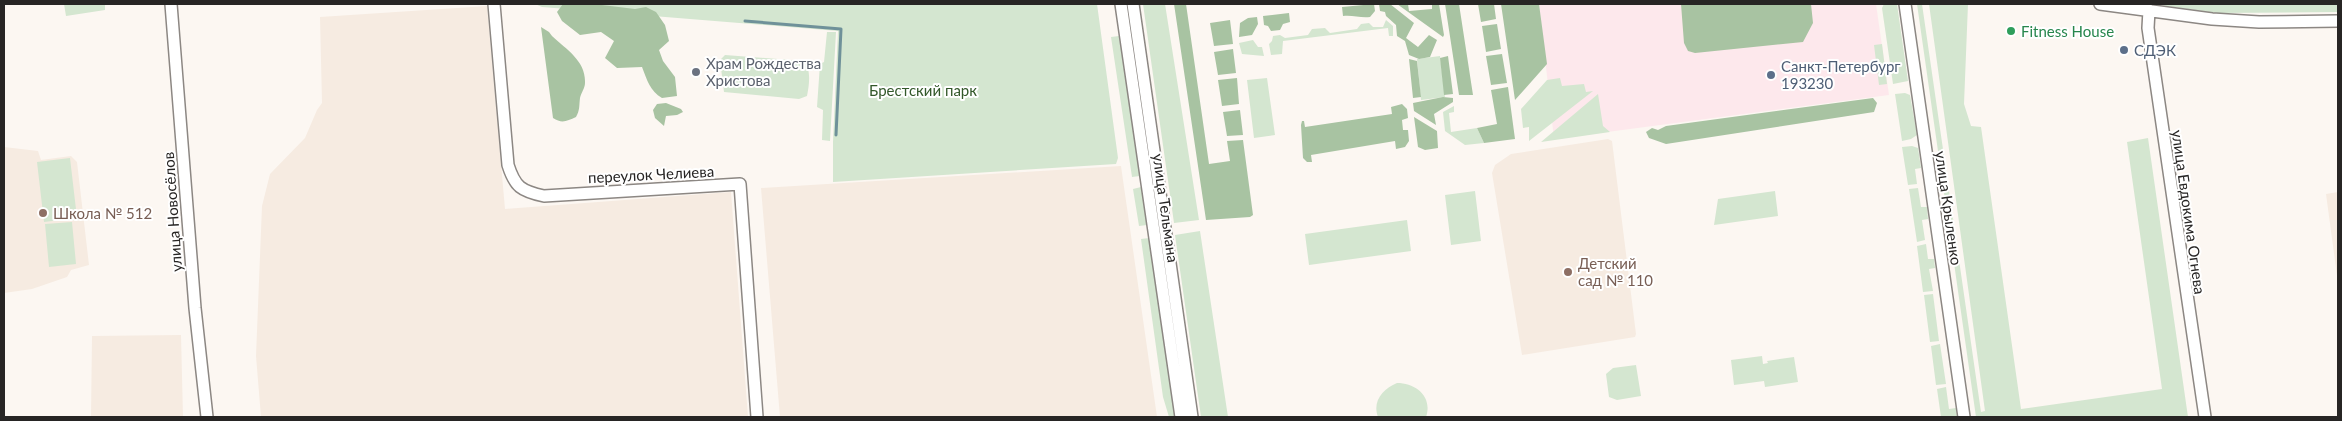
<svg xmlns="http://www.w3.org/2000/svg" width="2342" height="421" viewBox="0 0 2342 421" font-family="Lato,sans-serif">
<rect width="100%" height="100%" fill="#fcf7f2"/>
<!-- commercial -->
<path fill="#fde8ec" d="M 1539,4 L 1876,4 L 1889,95 L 1554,139 Z"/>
<!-- built -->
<path fill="#f6ebe1" d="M 487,6 L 505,209 L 731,192 L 748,417 L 261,417 L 256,356 L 262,206 L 270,174 L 305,138 L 317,110 L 322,103 L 320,17 Z
M 1608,139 L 1612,141 L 1636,334 L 1635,337 L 1522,355 L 1492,173 L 1495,165 L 1511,154 Z
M 4,147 L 38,151 L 41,160 L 71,156 L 77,162 L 89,265 L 71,270 L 67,277 L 32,289 L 4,293 Z
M 1121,166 L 1157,417 L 780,417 L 761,188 Z
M 2338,192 L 2338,283 L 2326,194 Z
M 181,335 L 183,417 L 91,417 L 92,336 Z"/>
<!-- green -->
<path fill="#d4e6d0" d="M 64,4 L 105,4 L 105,10 L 66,16 Z
M 535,4 L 1097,4 L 1118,158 L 1116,164 L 833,182 L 833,142 L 838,31 L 542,7 Z
M 1143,4 L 1165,4 L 1199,220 L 1174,223 Z
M 1884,4 L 1897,4 L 1908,81 L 1893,84 L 1882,8 Z
M 1917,4 L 1922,4 L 1981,412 L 1985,411 L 1929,4 L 1968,4 L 1964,104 L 1971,126 L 1981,127 L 2021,409 L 2162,389 L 2127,142 L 2148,138 L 2188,417 L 1976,417 Z
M 2153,4 L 2338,4 L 2338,12 L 2216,13 Z
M 1386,20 L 1393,26 L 1393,36 L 1389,36 L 1388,28 L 1283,41 L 1282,54 L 1271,55 L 1269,44 L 1272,41 L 1273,36 L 1280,35 L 1285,38 L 1308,35 L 1312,29 L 1325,28 L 1330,33 L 1357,29 L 1361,24 L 1369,23 L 1373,27 L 1383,27 Z
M 827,32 L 836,32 L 830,141 L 822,140 L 823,110 L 817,107 L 820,64 L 824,62 Z
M 1119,36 L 1140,176 L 1132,177 L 1111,37 Z
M 1253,40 L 1258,47 L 1262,47 L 1264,56 L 1242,54 L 1239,43 Z
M 1882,44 L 1887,84 L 1879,85 L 1874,45 Z
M 725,55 L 803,61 C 812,68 809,86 807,96 L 799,99 L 724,92 L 720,60 Z
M 1440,56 L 1445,97 L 1421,100 L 1417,59 Z
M 1267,78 L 1275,135 L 1254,138 L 1247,80 Z
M 1560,78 L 1562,86 L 1584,84 L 1586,92 L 1593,91 L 1529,141 L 1529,127 L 1523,128 L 1521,109 L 1547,80 Z
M 1905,93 L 1910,95 L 1917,135 L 1911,139 L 1902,141 L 1895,94 Z
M 1598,94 L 1603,126 L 1610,132 L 1541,142 Z
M 1454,106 L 1454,112 L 1449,113 L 1451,132 L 1477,128 L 1484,143 L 1465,145 L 1445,131 L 1443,112 Z
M 1912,146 L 1918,148 L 1921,168 L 1915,169 L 1917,184 L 1908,185 L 1902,147 Z
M 70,158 L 77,218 L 44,222 L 37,162 Z
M 1141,187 L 1147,225 L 1139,226 L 1133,189 Z
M 1918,188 L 1921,207 L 1927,207 L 1928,219 L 1922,220 L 1925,240 L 1917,242 L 1909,189 Z
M 1475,191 L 1481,241 L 1451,245 L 1445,195 Z
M 1775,191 L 1778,216 L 1714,225 L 1718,199 Z
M 1407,220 L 1411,251 L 1309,265 L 1305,234 Z
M 72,222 L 76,264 L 49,267 L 45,224 Z
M 1200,231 L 1228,417 L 1201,417 L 1175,235 Z
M 1149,238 L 1175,417 L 1169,417 L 1163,397 L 1141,239 Z
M 1926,244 L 1928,259 L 1934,259 L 1935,268 L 1929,269 L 1933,291 L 1923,292 L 1917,246 Z
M 1933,294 L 1939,341 L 1930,342 L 1924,295 Z
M 1940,344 L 1946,384 L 1936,385 L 1931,346 Z
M 1762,356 L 1763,364 L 1768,363 L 1767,361 L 1794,357 L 1798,382 L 1765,387 L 1764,381 L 1734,385 L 1731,360 Z
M 1636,365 L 1641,396 L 1617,400 L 1609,397 L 1606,374 L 1613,368 Z
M 1397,383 C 1416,383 1433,397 1426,417 L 1378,417 C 1372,401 1383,389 1397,383 Z
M 1946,387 L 1949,409 L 1956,408 L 1957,417 L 1941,417 L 1937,389 Z"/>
<!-- forest -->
<path fill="#a8c3a2" d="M 563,4 L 602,5 L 635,9 L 646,7 L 656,12 L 665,25 L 669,41 L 659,50 L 663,61 L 675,77 L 677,96 L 662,98 C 650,91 647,80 642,67 L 617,68 L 605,58 L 614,41 L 601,32 L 580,35 L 562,21 L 557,12 Z
M 1174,4 L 1186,4 L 1209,164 L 1230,161 L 1227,141 L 1243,140 L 1253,215 L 1250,217 L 1206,220 Z
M 1374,4 L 1375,11 L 1370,17 C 1360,18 1353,15 1343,16 L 1342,7 Z
M 1379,4 L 1390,4 L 1414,23 L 1406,38 L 1418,47 L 1429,35 L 1437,40 L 1430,57 L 1419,59 L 1409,55 L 1405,41 L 1397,36 L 1396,25 L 1386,16 L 1385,12 L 1380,11 Z
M 1397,4 L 1408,4 L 1409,11 L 1432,9 L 1432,4 L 1439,4 L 1444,35 L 1443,37 Z
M 1445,4 L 1459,4 L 1473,95 L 1459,95 Z
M 1478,4 L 1494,4 L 1496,19 L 1481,22 Z
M 1501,4 L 1539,4 L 1547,64 L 1515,100 Z
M 1681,4 L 1811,4 L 1813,23 L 1803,42 L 1695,53 L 1688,51 L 1684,43 Z
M 1289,13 L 1290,22 L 1283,24 L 1280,30 L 1271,31 L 1268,26 L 1264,25 L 1263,16 Z
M 1257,17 L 1258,24 L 1252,35 L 1239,37 L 1240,23 L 1248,18 Z
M 1230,20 L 1233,44 L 1214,46 L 1210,23 Z
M 1497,24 L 1501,49 L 1486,52 L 1482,26 Z
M 541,27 L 549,32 L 552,36 C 567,50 586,61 585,83 C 585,88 581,93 580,98 C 579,106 580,110 576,117 C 567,121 562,124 553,118 Z
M 1233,49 L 1236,73 L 1218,75 L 1214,52 Z
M 1502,54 L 1507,83 L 1491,85 L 1486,56 Z
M 1448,56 L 1453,94 L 1444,95 L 1440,58 Z
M 1409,59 L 1417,61 L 1421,97 L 1413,98 Z
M 1237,78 L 1239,104 L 1222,106 L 1218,80 Z
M 1508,87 L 1515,139 L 1484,143 L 1477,128 L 1497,124 L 1491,90 Z
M 1443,97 L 1453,98 L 1453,102 L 1434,114 L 1436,125 L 1414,111 L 1413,103 Z
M 1873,98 L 1877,103 L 1874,112 L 1666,144 L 1649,138 L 1646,132 L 1652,128 L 1658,130 L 1666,126 Z
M 666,103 L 681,109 L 683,112 L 677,115 L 666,116 L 664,126 L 655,118 L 653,110 L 657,104 Z
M 1402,104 L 1407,109 L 1408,118 L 1402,120 L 1403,130 L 1408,130 L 1409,141 L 1405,147 L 1396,149 L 1395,141 L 1311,155 L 1312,162 L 1307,162 L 1303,158 L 1301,125 L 1302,121 L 1304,121 L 1305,127 L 1392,114 L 1391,107 Z
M 1240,110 L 1243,135 L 1227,136 L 1223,112 Z
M 1414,117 L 1437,131 L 1438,148 L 1425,150 L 1418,147 Z"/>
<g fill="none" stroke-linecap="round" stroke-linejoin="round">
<!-- stream -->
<path stroke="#6f9199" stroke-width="3" d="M 745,21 L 841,29 L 836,135"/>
<defs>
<path id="minor" d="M 171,4 L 195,308 L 207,417
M 494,4 L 508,165 C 515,187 521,191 544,196 L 740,184 L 757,417
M 1121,4 L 1181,417
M 1133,4 L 1192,417
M 1905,4 L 1964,417
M 2100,4 L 2212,19 L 2259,22 L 2338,21
M 2149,10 L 2148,28 L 2205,417"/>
</defs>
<!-- minor casing -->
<use href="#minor" stroke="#8c8783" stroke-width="14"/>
<!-- minor -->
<use href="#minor" stroke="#fff" stroke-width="11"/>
</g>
<!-- markers -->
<circle fill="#2e9e5b" stroke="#fff" stroke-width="2" cx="2011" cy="31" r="5"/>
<g fill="#5c6f8a" stroke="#fff" stroke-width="2">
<circle cx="2124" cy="50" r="5"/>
<circle cx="1771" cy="75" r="5"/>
</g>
<circle fill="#6b7280" stroke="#fff" stroke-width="2" cx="696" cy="72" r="5"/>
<g fill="#8d6e63" stroke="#fff" stroke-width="2">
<circle cx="43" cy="213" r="5"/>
<circle cx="1568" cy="272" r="5"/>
</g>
<g text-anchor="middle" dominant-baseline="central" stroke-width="4" stroke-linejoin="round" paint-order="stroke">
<!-- leisure labels -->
<g font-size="15" fill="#27864d" stroke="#fff" text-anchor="start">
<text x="2021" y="31">Fitness House</text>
</g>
<!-- service labels -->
<g font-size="15" fill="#4e5e75" stroke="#fff" text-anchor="start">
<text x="2134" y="50">СДЭК</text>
<text x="1781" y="66">Санкт-Петербург<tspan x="1781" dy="17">193230</tspan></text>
</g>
<!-- worship labels -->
<g font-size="15" fill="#5b616d" stroke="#fff" text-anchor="start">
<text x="706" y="63">Храм Рождества<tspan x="706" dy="17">Христова</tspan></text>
</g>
<!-- park labels -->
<g font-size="15" fill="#33582a" stroke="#fff">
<text x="923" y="90">Брестский парк</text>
</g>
<!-- street labels -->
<g font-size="15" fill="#272524" stroke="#fff">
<text transform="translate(651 174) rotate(-3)">переулок Челиева</text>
<text transform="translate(1166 208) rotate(82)">улица Тельмана</text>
<text transform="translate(1949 208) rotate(82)">улица Крыленко</text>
<text transform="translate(172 212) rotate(-94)">улица Новосёлов</text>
<text transform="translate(2189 212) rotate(82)">улица Евдокима Огнева</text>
</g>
<!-- education labels -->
<g font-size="15" fill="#785e54" stroke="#fff" text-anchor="start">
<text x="53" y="213">Школа № 512</text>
<text x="1578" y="263">Детский<tspan x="1578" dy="17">сад № 110</tspan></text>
</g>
</g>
<!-- border -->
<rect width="2342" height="421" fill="none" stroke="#272524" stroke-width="10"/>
</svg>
